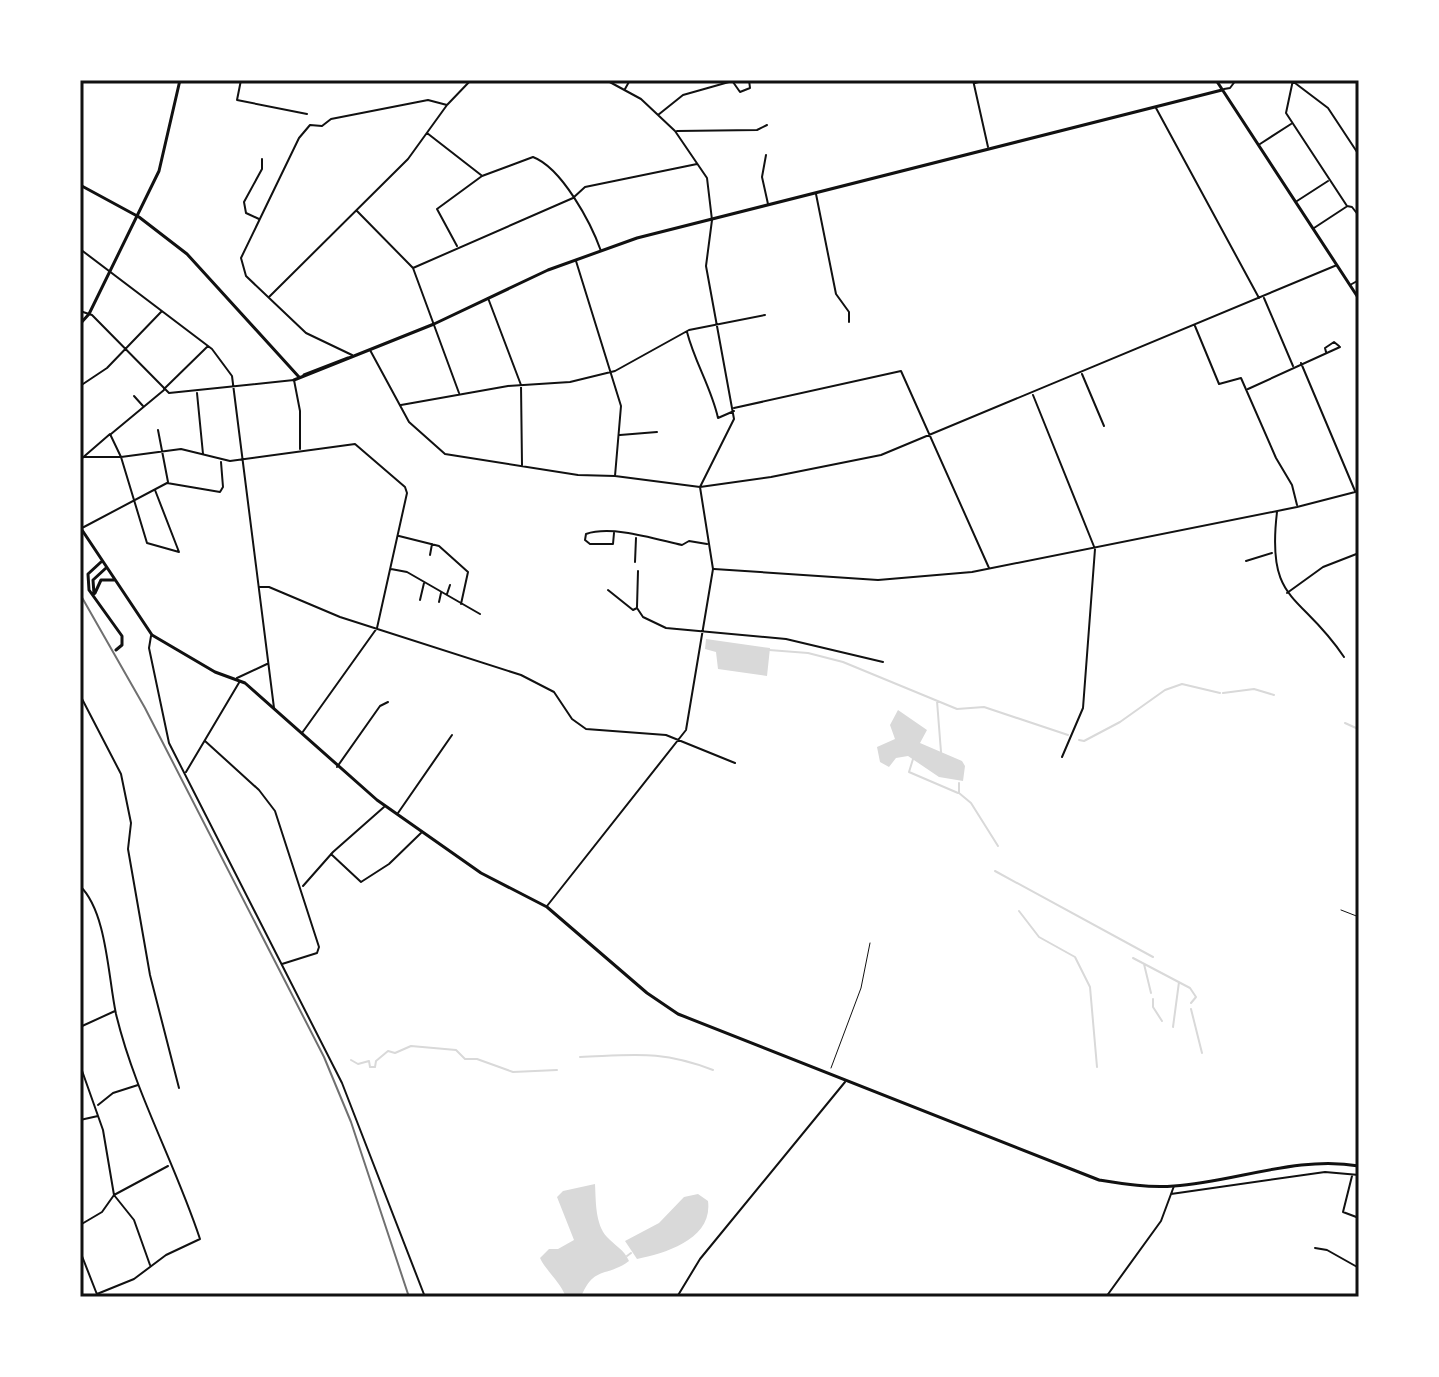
<svg xmlns="http://www.w3.org/2000/svg" width="1439" height="1377" viewBox="0 0 1439 1377" font-family="'Fira Sans Condensed',sans-serif">
<rect width="100%" height="100%" fill="#fff"/>
<!-- water -->
<path fill="#d9d9d9" d="M 706,639 L 770,648 L 767,676 L 718,669 L 716,652 L 705,649 Z
M 898,710 L 927,730 L 920,743 L 962,761 L 965,766 L 963,781 L 939,777 L 908,756 L 896,758 L 889,767 L 880,762 L 877,747 L 895,739 L 890,725 Z
M 595,1184 C 596,1201 595,1224 607,1237 C 615,1246 624,1249 629,1261 C 606,1278 594,1265 581,1297 L 566,1297 C 559,1280 546,1271 540,1258 L 549,1249 L 558,1249 L 574,1240 L 557,1197 L 563,1191 Z
M 698,1194 L 708,1201 C 713,1239 666,1253 637,1259 L 625,1241 L 659,1223 L 684,1197 Z"/>
<g fill="none" stroke-linecap="round" stroke-linejoin="round">
<!-- stream -->
<path stroke="#d9d9d9" stroke-width="2" d="M 769,650 L 808,653 L 843,662 L 957,709 L 984,707 L 1068,735
M 1223,693 L 1254,689 L 1274,695
M 937,701 L 941,752
M 1345,723 L 1356,728
M 1079,740 L 1084,741 L 1120,722 L 1165,690 L 1182,684 L 1220,693
M 913,759 L 909,772 L 958,793
M 959,783 L 959,793 L 971,803 L 998,846
M 995,871 L 1153,957
M 1019,911 L 1039,937 L 1075,957 L 1090,987 L 1097,1067
M 1133,958 L 1190,988 L 1196,997 L 1191,1003
M 1144,964 L 1151,993
M 1153,999 L 1153,1007 L 1162,1021
M 1191,1009 L 1202,1053
M 1173,1027 L 1179,982
M 580,1057 C 635,1055 660,1050 713,1070
M 351,1060 L 358,1064 L 369,1061 L 370,1067 L 375,1067 L 376,1061 L 388,1051 L 395,1053 L 411,1046 L 456,1050 L 465,1059 L 477,1059 L 513,1072 L 557,1070
M 627,1256 L 631,1253"/>
<!-- service -->
<path stroke="#111" stroke-width="1" d="M 1341,910 L 1359,917
M 831,1068 L 861,988 L 870,943"/>
<!-- pedestrian -->
<path stroke="#111" stroke-width="2" d="M 134,396 L 143,406
M 111,434 L 164,390
M 83,457 L 120,457"/>
<!-- minor -->
<path stroke="#111" stroke-width="2" d="M 241,80 L 237,100 L 307,114
M 973,80 L 988,147
M 1291,80 L 1328,108 L 1359,155
M 1293,80 L 1286,113 L 1347,206 L 1352,207 L 1359,216
M 733,82 L 740,92 L 750,88 L 749,80
M 975,83 L 986,80
M 625,89 L 630,80
M 1224,89 L 1230,88 L 1236,80
M 1156,108 L 1259,298
M 658,115 L 683,95 L 736,80
M 677,131 L 757,130 L 767,125
M 427,133 L 481,175
M 1260,144 L 1291,124
M 766,155 L 762,177 L 768,204
M 816,194 L 836,294 L 849,312 L 849,322
M 1297,201 L 1328,181
M 357,211 L 413,268 L 459,393
M 259,219 L 246,213 L 244,202 L 262,169 L 262,159
M 1314,228 L 1346,207
M 457,246 L 437,209 L 482,176 L 533,157 C 562,168 591,223 601,251
M 80,249 L 212,349 L 232,376 L 274,708
M 576,261 L 621,406 L 615,476
M 413,268 L 573,198 L 585,187 L 697,164
M 1350,285 L 1359,280
M 269,297 L 408,159 L 447,105 L 471,80
M 488,298 L 521,385 L 522,465
M 1264,298 L 1293,366
M 80,311 L 92,315 L 169,393 L 294,380 L 300,411 L 300,449
M 1195,326 L 1219,384 L 1241,378 L 1276,458 L 1292,485 L 1297,505
M 687,332 C 695,363 711,387 718,418 L 734,411
M 370,350 L 409,422 L 445,454 L 578,475 L 615,476 L 700,487 L 771,477 L 881,455 L 1337,265
M 1326,352 L 1325,348 L 1334,342 L 1339,346
M 352,355 L 306,333 L 246,276 L 241,258 L 299,138 L 310,125 L 322,126 L 331,119 L 428,100 L 447,105
M 1301,363 L 1355,491
M 1082,374 L 1104,426
M 80,386 L 107,368 L 161,312
M 164,389 L 208,346
M 1248,389 L 1340,347
M 197,393 L 203,454
M 1033,395 L 1095,549 L 1083,708 L 1062,757
M 401,405 L 508,386 L 570,382 L 615,371 L 689,330 L 765,315
M 734,408 L 901,371 L 989,568
M 158,430 L 168,482
M 620,435 L 657,432
M 121,457 L 181,449 L 230,461 L 355,444 L 405,487 L 407,493 L 377,628 L 302,733
M 80,460 L 110,434 L 121,457 L 147,543 L 179,552 L 155,490
M 1277,512 C 1266,605 1301,592 1344,657
M 82,528 L 167,483 L 220,492 L 223,487 L 221,462
M 614,533 L 613,544 L 590,544 L 585,540 L 586,534 C 612,525 655,539 682,545 L 689,541 L 707,544
M 399,536 L 439,546 L 468,572 L 461,604
M 430,555 L 432,544
M 1246,561 L 1272,553
M 635,562 L 636,538
M 391,569 L 407,572 L 480,614
M 714,569 L 878,580 L 972,572 L 1297,507 L 1359,491
M 259,587 L 269,587 L 340,617 L 521,675 L 554,692 L 572,719 L 586,729 L 666,735 L 735,763
M 608,590 L 633,610 L 637,608 L 643,617 L 666,628 L 786,639 L 883,662
M 1287,593 L 1323,567 L 1359,553
M 447,594 L 450,585
M 420,600 L 424,583
M 439,602 L 441,593
M 637,607 L 638,571
M 151,636 L 149,648 L 169,743 L 342,1083 L 425,1297
M 237,678 L 267,664
M 80,695 L 121,774 L 131,823 L 128,849 L 150,975 L 179,1088
M 205,741 L 259,790 L 275,811 L 319,947 L 317,953 L 282,964
M 337,767 L 380,706 L 388,702
M 186,772 L 240,681
M 398,813 L 452,735
M 331,854 L 361,882 L 389,864 L 421,833
M 80,886 C 107,912 108,977 116,1014 C 135,1093 175,1163 200,1239 L 166,1255 L 134,1279 L 97,1294
M 303,886 L 333,852 L 384,807
M 547,906 L 686,730 L 713,569 L 700,487 L 734,419 L 706,266 L 712,220 L 707,178 L 675,131 L 641,99 L 606,80
M 80,1027 L 115,1011
M 80,1065 L 103,1130 L 114,1195 L 134,1220 L 150,1265
M 98,1105 L 113,1093 L 138,1085
M 80,1120 L 98,1116
M 1352,1176 L 1343,1212 L 1359,1218
M 1171,1194 L 1325,1172 L 1359,1175
M 80,1225 L 102,1212 L 114,1195 L 168,1166
M 1315,1248 L 1327,1250 L 1359,1268
M 80,1251 L 98,1297
M 677,1297 L 700,1259 L 845,1082
M 1106,1297 L 1161,1221 L 1174,1186"/>
<!-- tertiary -->
<path stroke="#111" stroke-width="3" d="M 80,185 L 139,217 L 187,254 L 299,377
M 80,324 L 89,314 L 159,171 L 180,80
M 304,375 L 348,358
M 294,380 L 434,324 L 548,270 L 637,238 L 1222,90"/>
<!-- secondary -->
<path stroke="#111" stroke-width="3" d="M 1216,80 L 1359,299
M 80,527 L 152,635 L 215,672 L 245,683 L 377,800 L 481,873 L 547,907 L 647,993 L 678,1014 L 1099,1180 C 1124,1184 1148,1188 1174,1186 C 1235,1182 1298,1155 1359,1166
M 101,562 L 88,574 L 89,590 L 122,636 L 122,645 L 116,650
M 95,593 L 101,580 L 114,580
M 94,594 L 93,580 L 106,568"/>
<!-- rail -->
<path stroke="#707070" stroke-width="2" d="M 80,594 L 145,708 L 324,1057 L 351,1122 L 409,1297"/>
</g>
<!-- border -->
<rect width="1439" height="1377" fill="none" stroke="#ffffff" stroke-width="164"/>
<rect x="82" y="82" width="1275" height="1213" fill="none" stroke="#111" stroke-width="3"/>
</svg>
